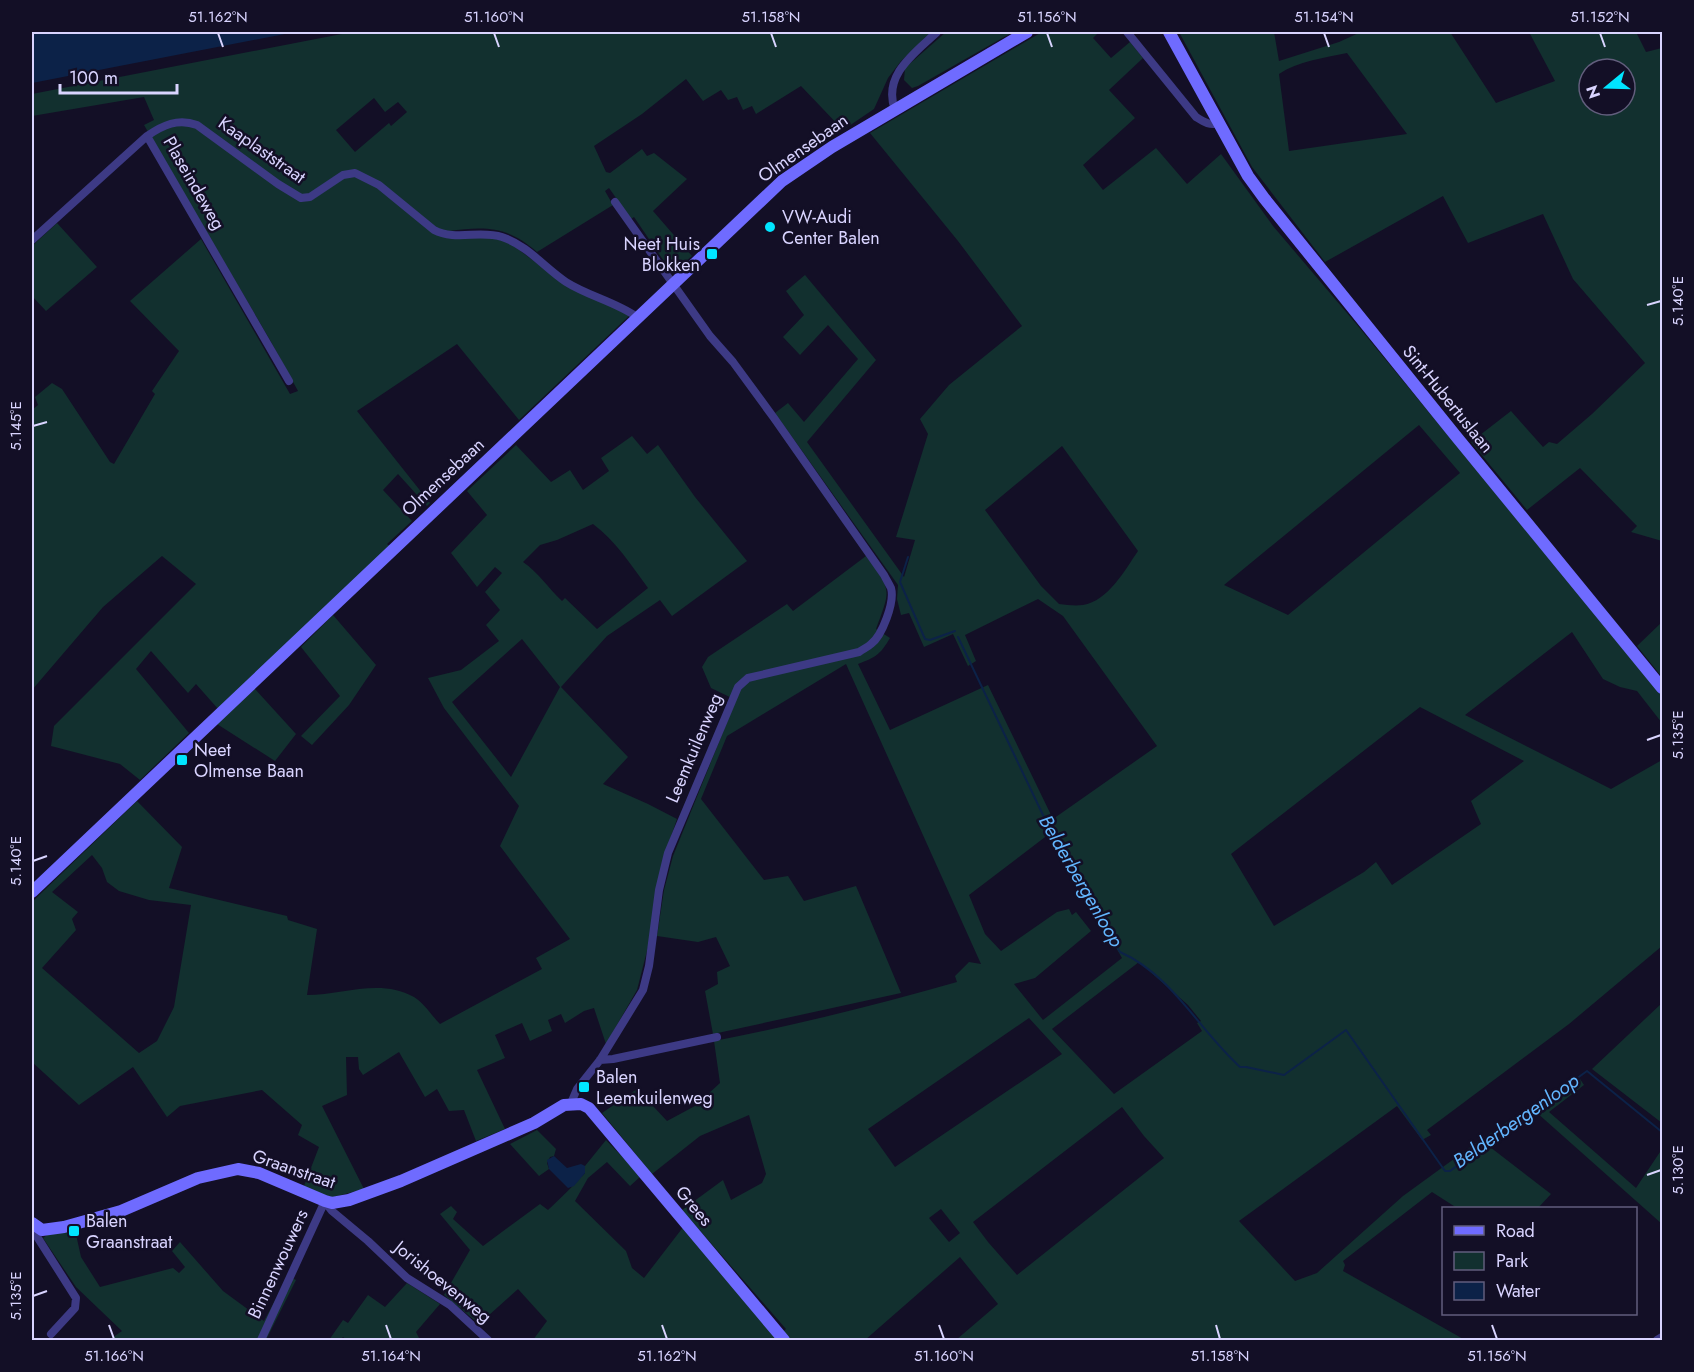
<svg xmlns="http://www.w3.org/2000/svg" width="1694" height="1372" viewBox="0 0 1694 1372" font-family="Jost,sans-serif">
<rect width="100%" height="100%" fill="#130f26"/>
<!-- green -->
<path fill="#12302f" fill-rule="evenodd" d="M 352,32 L 932,32 L 901,61 L 888,78 L 874,109 L 843,130 L 801,86 L 756,114 L 752,106 L 743,110 L 737,97 L 728,100 L 721,90 L 703,101 L 686,79 L 642,114 L 594,146 L 606,172 L 610,173 L 642,149 L 647,156 L 654,153 L 687,179 L 653,211 L 692,256 L 672,273 L 634,217 L 631,219 L 609,188 L 605,191 L 613,205 L 537,252 C 508,226 485,226 449,231 L 507,241 L 554,276 L 630,315 L 519,420 L 457,344 L 357,411 L 430,503 L 427,506 L 398,474 L 383,490 L 412,521 L 387,544 L 391,547 L 219,710 L 196,684 L 188,693 L 151,651 L 136,669 L 189,733 L 140,780 L 120,764 L 51,746 L 54,726 L 196,584 L 162,556 L 103,607 L 32,690 L 32,410 L 38,405 L 35,397 L 52,383 L 62,389 L 110,462 L 114,464 L 155,394 L 152,391 L 179,351 L 130,301 L 201,239 L 290,394 L 298,391 L 270,340 L 144,125 L 154,120 L 144,97 L 32,116 L 32,94 ZM 374,98 L 385,112 L 398,102 L 407,112 L 391,126 L 389,123 L 355,152 L 336,130 Z
M 946,32 L 1013,32 L 918,86 L 912,88 L 904,80 L 905,68 Z
M 1042,32 L 1099,32 L 1093,38 L 1111,58 L 1130,42 L 1143,58 L 1109,90 L 1135,118 L 1083,165 L 1103,190 L 1156,148 L 1187,184 L 1221,154 L 1273,226 L 1358,326 L 1662,696 L 1662,723 L 1637,691 L 1620,687 L 1603,679 L 1572,632 L 1465,715 L 1611,789 L 1662,760 L 1662,946 L 1569,1024 L 1427,1130 L 1431,1135 L 1422,1140 L 1397,1106 L 1239,1221 L 1295,1281 L 1317,1273 L 1403,1196 L 1480,1140 L 1548,1095 L 1556,1098 L 1580,1079 L 1584,1085 L 1549,1112 L 1636,1188 L 1662,1149 L 1662,1224 L 1536,1112 L 1490,1147 L 1551,1194 L 1538,1208 L 1457,1208 L 1432,1192 L 1343,1261 L 1345,1265 L 1343,1271 L 1465,1340 L 956,1340 L 998,1304 L 960,1257 L 865,1340 L 533,1340 L 547,1321 L 518,1289 L 479,1324 L 444,1295 L 470,1250 L 440,1214 L 451,1206 L 457,1212 L 453,1219 L 483,1246 L 540,1204 L 548,1210 C 562,1197 573,1186 585,1173 L 585,1166 L 606,1140 L 641,1176 L 630,1186 L 607,1162 L 588,1178 L 575,1201 L 626,1251 L 632,1268 L 644,1278 L 684,1226 L 777,1337 L 786,1329 L 682,1210 L 723,1180 L 731,1200 L 762,1183 L 766,1174 L 749,1115 L 700,1136 L 652,1174 L 602,1113 L 637,1089 L 667,1121 L 695,1106 L 720,1083 L 714,1041 C 796,1025 877,1005 957,982 L 955,976 L 969,962 L 981,964 L 846,664 L 727,736 L 701,799 L 764,880 L 788,876 L 804,901 L 856,886 L 901,993 L 713,1034 L 705,991 L 718,984 L 717,972 L 730,966 L 716,937 L 698,942 L 657,936 L 664,890 L 673,856 L 736,700 L 711,688 L 702,667 L 708,657 L 787,604 L 793,611 L 866,556 C 892,591 891,588 876,629 L 890,638 C 880,655 876,657 858,664 L 890,730 L 988,685 L 1053,819 L 1157,746 L 1063,616 L 1038,599 L 965,635 L 976,661 L 968,666 L 953,634 L 924,647 L 909,613 L 901,615 L 897,599 L 898,585 L 775,413 L 788,403 L 804,422 L 858,359 L 828,325 L 800,355 L 783,337 L 804,315 L 786,291 L 805,275 L 876,360 L 807,442 L 904,577 L 915,540 L 896,537 L 928,434 L 920,419 L 949,385 L 1022,326 L 958,241 L 870,133 ZM 1419,425 L 1460,473 L 1288,615 L 1224,585 ZM 1062,446 L 1138,551 C 1125,570 1108,601 1083,605 C 1075,606 1067,605 1059,604 L 1041,586 L 985,510 ZM 1420,707 L 1524,761 L 1471,801 L 1481,824 L 1392,885 L 1376,862 L 1364,872 L 1274,926 L 1231,854 ZM 1053,831 L 1103,917 L 1100,920 L 1122,958 L 1043,1020 L 1014,984 L 1035,978 L 1091,931 L 1076,912 L 1072,915 L 1069,909 L 1057,912 L 1001,951 L 985,934 L 969,895 ZM 1139,962 L 1188,1005 L 1201,1021 L 1197,1023 L 1202,1031 L 1114,1094 L 1052,1029 ZM 1029,1018 L 1062,1054 L 895,1167 L 868,1129 ZM 1122,1107 L 1144,1136 L 1164,1158 L 1017,1275 L 988,1242 L 973,1222 ZM 941,1209 L 960,1233 L 949,1242 L 929,1218 Z
M 1179,32 L 1274,32 L 1279,61 L 1339,42 L 1361,32 L 1450,32 L 1496,103 L 1555,81 L 1529,32 L 1636,32 L 1646,52 L 1662,48 L 1662,541 L 1631,532 L 1637,526 L 1580,468 L 1527,510 L 1471,442 L 1511,411 L 1543,447 L 1549,442 L 1557,444 L 1592,414 L 1645,363 L 1573,279 L 1543,214 L 1468,243 L 1443,196 L 1325,262 L 1252,167 ZM 1347,53 L 1407,134 L 1289,151 L 1279,74 C 1298,61 1324,58 1347,53 ZM 1589,69 L 1625,69 L 1625,105 L 1589,105 Z
M 57,223 L 97,267 L 46,311 L 32,296 L 32,246 Z
M 632,436 L 647,454 L 658,445 L 695,497 L 747,561 L 672,616 L 660,600 L 607,636 L 561,687 L 628,757 L 603,784 L 648,804 L 677,819 L 663,860 L 649,943 L 637,990 L 606,1044 L 594,1008 L 584,1011 L 565,1023 L 561,1014 L 548,1020 L 552,1031 L 530,1041 L 522,1023 L 495,1035 L 505,1058 L 477,1070 L 505,1129 L 476,1141 L 464,1110 L 449,1111 L 437,1089 L 425,1097 L 399,1052 L 363,1075 L 359,1069 L 358,1057 L 346,1057 L 347,1095 L 322,1106 L 364,1189 L 330,1198 L 304,1186 L 319,1147 L 298,1135 L 302,1125 L 262,1090 L 180,1106 L 167,1117 L 133,1067 L 79,1105 L 32,1062 L 32,902 L 137,801 L 182,847 L 169,888 L 287,916 L 288,920 L 317,929 L 307,995 C 343,995 380,978 414,997 C 424,1003 432,1016 440,1024 L 542,969 L 536,958 L 570,939 L 500,846 L 519,806 L 444,708 L 428,678 L 461,670 L 499,641 L 486,625 L 500,610 L 485,592 L 502,573 L 495,567 L 477,587 L 451,553 L 487,515 L 467,491 L 516,445 L 551,482 L 570,470 L 583,490 L 609,471 L 601,458 ZM 593,524 C 616,541 631,565 648,588 L 597,629 L 565,598 L 562,601 C 548,588 539,573 523,562 L 540,545 L 557,540 ZM 522,639 L 560,687 L 511,777 L 452,702 ZM 92,855 L 102,868 L 107,882 L 119,891 L 149,900 L 191,905 L 174,1007 L 157,1041 L 139,1053 L 42,968 L 76,930 L 72,919 L 78,912 L 52,892 Z
M 333,615 L 376,665 L 349,705 L 312,745 L 301,736 L 340,696 L 301,647 Z
M 1662,622 L 1662,677 L 1637,646 Z
M 255,689 L 296,734 L 275,761 L 217,724 Z
M 1662,1003 L 1662,1123 L 1592,1069 Z
M 537,1130 L 556,1149 L 554,1156 L 550,1157 L 547,1163 L 549,1169 L 539,1176 L 510,1144 Z
M 75,1230 L 81,1257 L 100,1287 L 173,1268 L 179,1273 L 185,1267 L 172,1251 L 180,1242 L 223,1291 L 264,1321 L 288,1276 L 296,1280 L 266,1340 L 109,1340 L 122,1331 L 76,1287 L 43,1238 L 47,1235 Z
M 407,1283 L 440,1304 L 416,1332 L 420,1340 L 347,1340 L 343,1337 L 340,1340 L 329,1340 L 343,1320 L 348,1323 L 368,1295 L 385,1307 Z"/>
<!-- water -->
<path fill="#0c2248" d="M 32,32 L 295,32 L 32,83 Z
M 554,1156 L 567,1168 L 581,1164 L 585,1166 L 585,1173 L 574,1186 L 568,1188 L 549,1169 L 547,1160 Z"/>
<g fill="none" stroke-linecap="round" stroke-linejoin="round">
<!-- stream -->
<path stroke="#0c2248" stroke-width="2" d="M 908,557 L 900,582 L 925,639 L 930,640 L 955,631
M 958,637 L 1053,836 L 1120,952 C 1172,975 1199,1030 1240,1067 L 1246,1067 L 1284,1075 L 1346,1030 L 1445,1171 L 1450,1171 L 1587,1071 L 1662,1132"/>
<!-- street -->
<path stroke="#3d3a85" stroke-width="8" d="M 1127,32 L 1196,117 C 1204,122 1210,126 1219,123
M 895,110 C 882,75 915,53 937,32
M 147,136 L 289,381
M 32,240 L 147,136 C 163,125 178,118 197,125 L 278,184 L 301,198 L 310,197 L 343,175 L 355,173 L 379,185 L 434,230 C 455,241 480,230 502,237 C 527,245 545,268 566,282 C 588,296 616,302 637,317
M 600,1060 L 613,1059 L 717,1037
M 571,1103 L 577,1089 L 600,1060 L 643,990 L 649,966 L 659,890 L 668,853 L 738,687 L 748,678 L 859,652 C 863,649 868,647 871,644 C 882,636 895,602 891,588 C 889,584 886,579 884,575 L 774,418 L 733,362 L 710,336 L 615,202
M 325,1202 L 332,1211 L 368,1241 L 407,1278 L 450,1305 L 488,1340
M 34,1226 L 36,1235 L 76,1298 L 75,1308 L 51,1334
M 261,1340 L 325,1201
M 1657,1340 L 1662,1337"/>
<!-- secondary -->
<path stroke="#6f6bff" stroke-width="12" d="M 1169,32 L 1248,176 L 1264,198 L 1455,435 L 1662,688
M 32,892 L 782,181 L 832,147 L 1027,32
M 32,1223 L 42,1230 L 64,1227 L 121,1211 L 198,1178 L 238,1169 L 259,1173 L 325,1201 L 332,1203 L 349,1200 L 401,1181 L 534,1123 L 564,1105 L 581,1104 L 589,1108 L 784,1340"/>
</g>
<!-- ticks -->
<path fill="none" stroke="#d9d4ff" stroke-width="2" d="M 218,33 L 223,47M 494,33 L 499,47M 771,33 L 776,47M 1047,33 L 1052,47M 1324,33 L 1329,47M 1600,33 L 1605,47M 1647,305 L 1661,301M 33,426 L 47,422M 1647,740 L 1661,735M 33,861 L 47,856M 1647,1175 L 1661,1170M 33,1296 L 47,1291M 109,1325 L 114,1339M 386,1325 L 391,1339M 662,1325 L 667,1339M 939,1325 L 944,1339M 1216,1325 L 1220,1339M 1492,1325 L 1497,1339"/>
<!-- markers -->
<g fill="#00e5ff" stroke="#130f26" stroke-width="2">
<circle cx="770" cy="227" r="6"/>
<rect x="706" y="248" width="12" height="12" rx="3"/>
<rect x="176" y="754" width="12" height="12" rx="3"/>
<rect x="578" y="1081" width="12" height="12" rx="3"/>
<rect x="68" y="1225" width="12" height="12" rx="3"/>
</g>
<g text-anchor="middle" dominant-baseline="central" stroke-width="5" stroke-linejoin="round" paint-order="stroke">
<!-- street labels -->
<g font-size="18" fill="#d9d4ff" stroke="#130f26">
<text transform="translate(803 148) rotate(-35)">Olmensebaan</text>
<text transform="translate(262 150) rotate(35)">Kaaplaststraat</text>
<text transform="translate(194 183) rotate(60)">Plaseindeweg</text>
<text transform="translate(1448 399) rotate(51)">Sint-Hubertuslaan</text>
<text transform="translate(443 477) rotate(-43)">Olmensebaan</text>
<text transform="translate(694 748) rotate(-67)">Leemkuilenweg</text>
<text transform="translate(294 1169) rotate(19)">Graanstraat</text>
<text transform="translate(694 1206) rotate(50)">Grees</text>
<text transform="translate(278 1264) rotate(-65)">Binnenwouwers</text>
<text transform="translate(443 1282) rotate(39)">Jorishoevenweg</text>
</g>
<!-- poi labels -->
<g font-size="18" fill="#d9d4ff" stroke="#130f26" text-anchor="start">
<text x="782" y="217">VW-Audi<tspan x="782" dy="21">Center Balen</tspan></text>
<text x="700" y="244" text-anchor="end">Neet Huis<tspan x="700" dy="21">Blokken</tspan></text>
<text x="194" y="750">Neet<tspan x="194" dy="21">Olmense Baan</tspan></text>
<text x="596" y="1077">Balen<tspan x="596" dy="21">Leemkuilenweg</tspan></text>
<text x="86" y="1221">Balen<tspan x="86" dy="21">Graanstraat</tspan></text>
</g>
<!-- water labels -->
<g font-size="20" font-style="italic" fill="#62b6ff" stroke="#130f26">
<text transform="translate(1081 881) rotate(60)">Belderbergenloop</text>
<text transform="translate(1516 1121) rotate(-35)">Belderbergenloop</text>
</g>
</g>
<!-- border -->
<rect width="1694" height="1372" fill="none" stroke="#130f26" stroke-width="66"/>
<!-- legend -->
<rect x="1442" y="1207" width="195" height="108" fill="#130f26" stroke="#625e7d" stroke-width="1.5"/>
<rect x="1454" y="1226" width="30" height="9" fill="#6f6bff" stroke="#625e7d" stroke-width="1.5"/>
<text x="1496" y="1237" font-size="18" fill="#d9d4ff">Road</text>
<rect x="1454" y="1252" width="30" height="18" fill="#12302f" stroke="#625e7d" stroke-width="1.5"/>
<text x="1496" y="1267" font-size="18" fill="#d9d4ff">Park</text>
<rect x="1454" y="1282" width="30" height="18" fill="#0c2248" stroke="#625e7d" stroke-width="1.5"/>
<text x="1496" y="1297" font-size="18" fill="#d9d4ff">Water</text>
<!-- north arrow -->
<g transform="translate(1607 87) rotate(251)"><circle r="28" fill="#130f26" stroke="#625e7d" stroke-width="1.5"/>
<path d="M0-4.5L10 22L0 15L-10 22Z" fill="#00e5ff"/>
<text y="-9" font-size="16" font-weight="bold" text-anchor="middle" fill="#d9d4ff">N</text>
</g>
<!-- scale -->
<path d="M60 84v9h117v-9" fill="none" stroke="#d9d4ff" stroke-width="3"/>
<text x="69" y="84" font-size="18" fill="#d9d4ff" stroke="#130f26" stroke-width="4.5" paint-order="stroke">100 m</text>
<rect x="33" y="33" width="1628" height="1306" fill="none" stroke="#d9d4ff" stroke-width="2"/>
<g font-size="15" text-anchor="middle" fill="#d9d4ff">
<text x="218" y="22">51.162°N</text>
<text x="494" y="22">51.160°N</text>
<text x="771" y="22">51.158°N</text>
<text x="1047" y="22">51.156°N</text>
<text x="1324" y="22">51.154°N</text>
<text x="1600" y="22">51.152°N</text>
<text transform="translate(1678 301) rotate(-90)" y="5">5.140°E</text>
<text transform="translate(16 426) rotate(-90)" y="5">5.145°E</text>
<text transform="translate(1678 735) rotate(-90)" y="5">5.135°E</text>
<text transform="translate(16 861) rotate(-90)" y="5">5.140°E</text>
<text transform="translate(1678 1170) rotate(-90)" y="5">5.130°E</text>
<text transform="translate(16 1296) rotate(-90)" y="5">5.135°E</text>
<text x="114" y="1361">51.166°N</text>
<text x="391" y="1361">51.164°N</text>
<text x="667" y="1361">51.162°N</text>
<text x="944" y="1361">51.160°N</text>
<text x="1220" y="1361">51.158°N</text>
<text x="1497" y="1361">51.156°N</text>
</g>
</svg>
